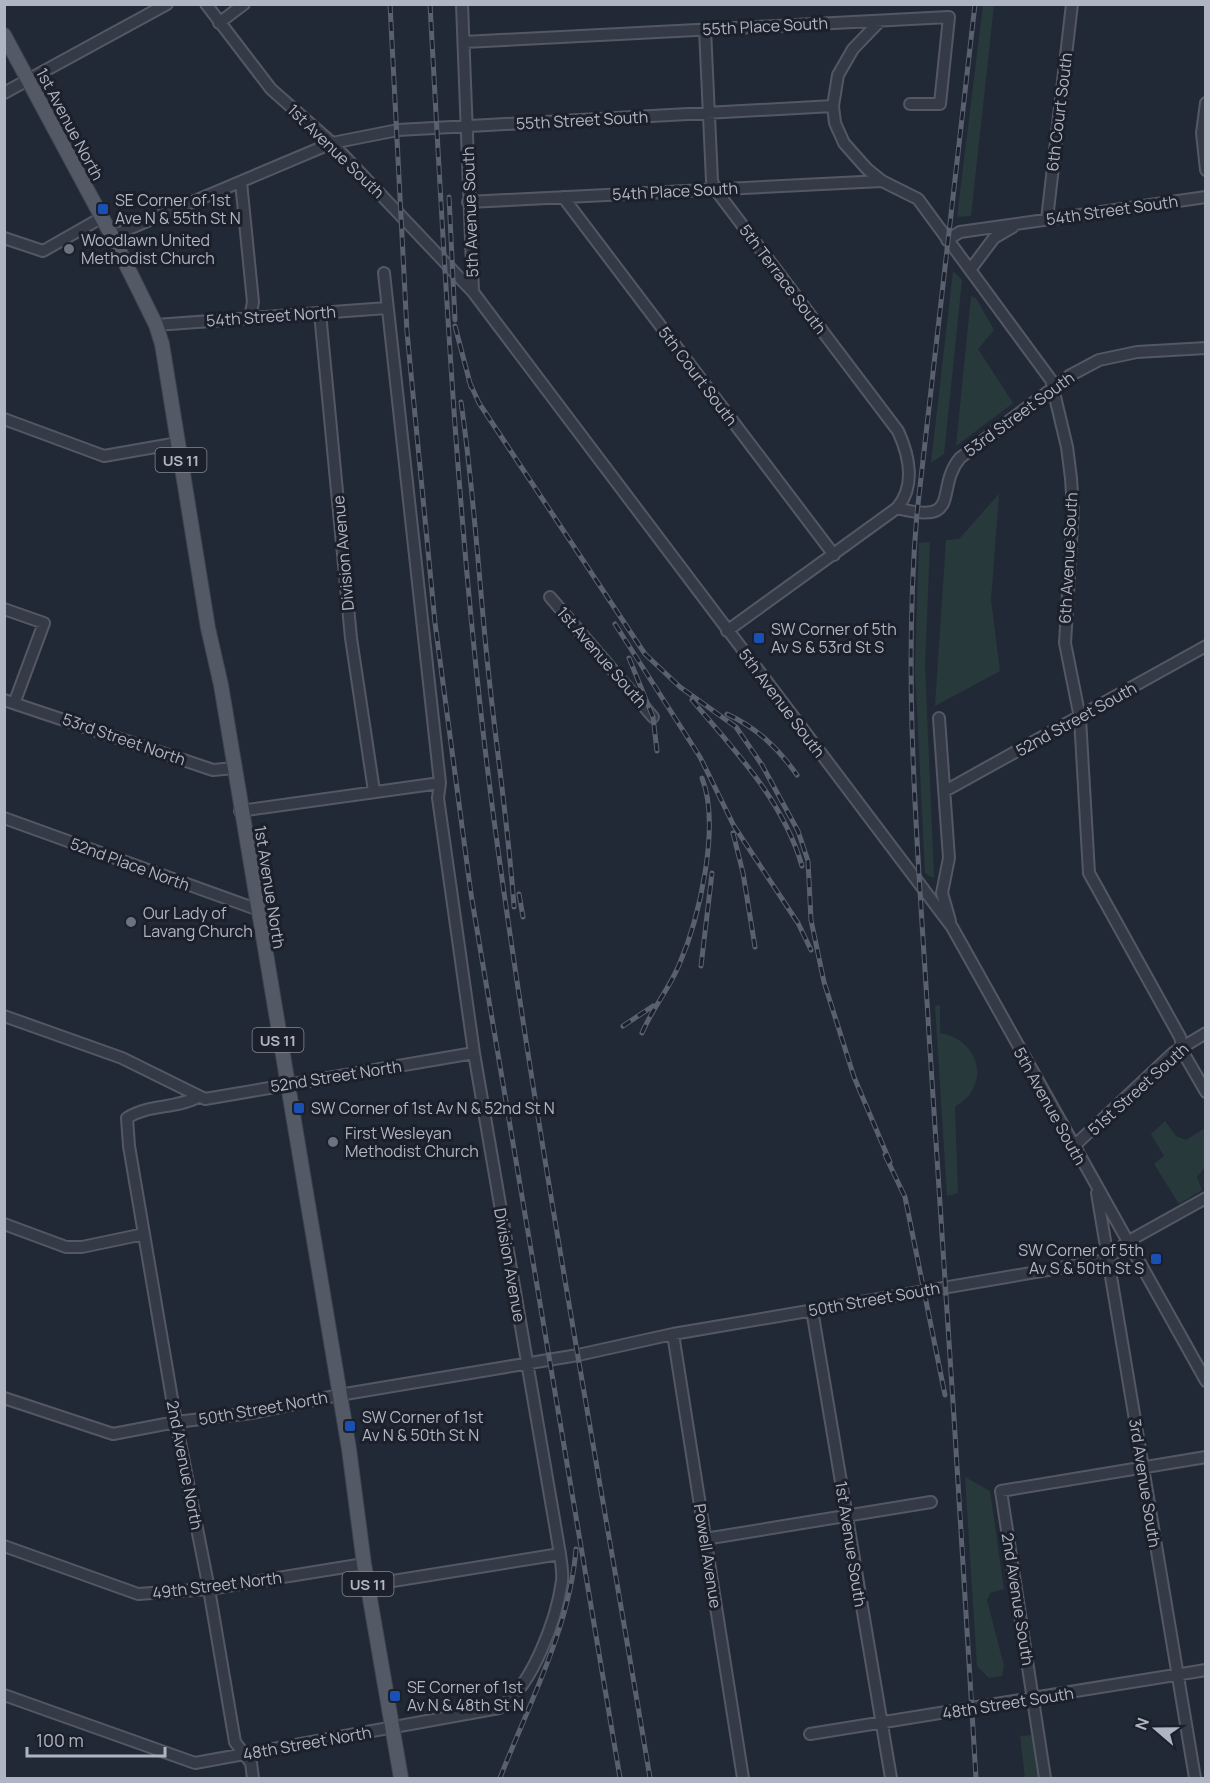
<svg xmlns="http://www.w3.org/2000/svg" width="1210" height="1783" viewBox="0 0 1210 1783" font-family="Manrope,sans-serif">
<rect width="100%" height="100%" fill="#222936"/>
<!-- green -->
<path fill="#28393b" d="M 983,5 L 994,5 L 971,216 L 957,217 Z
M 953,271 L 962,280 L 944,454 L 931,463 Z
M 971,296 L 976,298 L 994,330 L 978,349 L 1013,403 L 956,446 Z
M 999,494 L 991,600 L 1000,671 L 935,706 L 946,540 L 959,539 Z
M 930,542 L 925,666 L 934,877 L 931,877 L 925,873 L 915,670 L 919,543 Z
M 940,1005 L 940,1033 C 970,1038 988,1067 970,1094 C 967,1099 960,1103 955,1107 L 958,1193 L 947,1196 L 935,1006 Z
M 1165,1121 L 1176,1136 L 1186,1140 L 1205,1128 L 1205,1167 L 1197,1177 L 1202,1190 L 1179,1204 L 1154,1164 L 1164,1156 L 1151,1134 Z
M 965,1477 L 990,1491 L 1004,1589 L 990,1593 L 987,1600 L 1004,1666 L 1002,1676 L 989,1678 L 977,1666 Z
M 1032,1735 L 1038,1778 L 1025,1778 L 1020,1736 Z"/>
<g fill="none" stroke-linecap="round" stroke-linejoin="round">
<defs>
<path id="minor" d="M 206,4 L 271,89 L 332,143 L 473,292 L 952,927 L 1206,1381
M 462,4 L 473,292
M 880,21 L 853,49 L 838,75 L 833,106 L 835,123 L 844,143 L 867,169 L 882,181 L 918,199 L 1051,380 L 1067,447 L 1071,478 L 1073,509 L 1065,643 L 1080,718 L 1089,873 L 1180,1037 L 1184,1054 L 1206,1092
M 219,23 L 244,4
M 705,29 L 712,181 L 715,189 L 898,431 C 909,455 916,486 897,508
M 464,42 L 949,17 L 940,104 L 910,104
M 4,93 L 167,4
M 1206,103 L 1202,133 L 1206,170
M 241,182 L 253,302 L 250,318
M 563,197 L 834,555
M 468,202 L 882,181
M 1047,219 L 1072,4
M 112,236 L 332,143 L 398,130 L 833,106
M 4,238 L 43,251 L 101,218
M 947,240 L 960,232 L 1206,197
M 970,270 L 994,238 L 1013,227
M 320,313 L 351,638 L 374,791
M 156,325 L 387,308
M 4,419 L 104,456 L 178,443
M 550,597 L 653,717
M 4,609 L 44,623 L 15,701
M 727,631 L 897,508 C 964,526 934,489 960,458 L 1069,376 L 1099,360 L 1137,352 L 1206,348
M 4,700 L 213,770 L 234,768
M 939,718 L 949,858 L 942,893 L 950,921
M 945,791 L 1206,646
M 240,811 L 440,783
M 4,818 L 256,909
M 4,1016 L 122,1058 L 205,1099 L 474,1053
M 198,1097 C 176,1109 148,1104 127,1118 L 129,1146 L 176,1422 L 209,1589 L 235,1742 L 251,1763 L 253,1778
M 1073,1147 L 1173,1053 L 1206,1033
M 1097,1193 L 1195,1778
M 4,1224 L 66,1247 L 82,1247 L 144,1234
M 812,1310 L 891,1778
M 673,1334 L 743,1778
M 4,1398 L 113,1434 L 176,1422 L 252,1413 L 339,1395 L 578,1355 L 673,1334 L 1107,1260 L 1127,1242 L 1206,1198
M 705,1539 L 931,1502
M 4,1546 L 138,1594 L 209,1589 L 364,1564
M 368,1585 L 560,1554
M 4,1695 L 195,1763 L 499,1708 C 532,1688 557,1618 562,1581 C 563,1572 561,1563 560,1554 L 474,1053 L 438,798 L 440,783 L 384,273
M 810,1734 L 1206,1670
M 1045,1778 L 1001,1491 L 1206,1457"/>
<path id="major" d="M 4,35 L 112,236 L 156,325 L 162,344 L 208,628 L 221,685 L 349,1449 L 364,1564 L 401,1778"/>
</defs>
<!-- minor casing -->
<use href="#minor" stroke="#535864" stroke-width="14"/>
<!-- major casing -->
<use href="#major" stroke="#3f4450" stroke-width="16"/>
<!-- minor -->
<use href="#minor" stroke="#353b46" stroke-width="10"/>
<!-- major -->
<use href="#major" stroke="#535a66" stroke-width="14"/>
<defs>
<path id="rail" d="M 390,4 L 407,332 L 435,623 L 471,894 L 620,1778
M 430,4 C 445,277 458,549 494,820 C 537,1141 597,1459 650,1778
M 975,4 L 917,513 C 902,687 919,861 929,1035 C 945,1283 962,1530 976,1778
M 449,197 L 455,320
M 455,326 L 471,387
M 469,381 L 479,403 L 645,654 L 680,687 L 736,727 L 762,765 L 798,831 L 808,861 L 811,920 L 824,982 L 854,1077 L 890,1162
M 461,402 C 473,484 478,566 486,648 C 494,734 508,820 514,907
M 615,624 L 700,757 L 734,826 L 798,923 L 811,950
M 629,658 L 653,717 L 657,751
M 692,700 C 735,751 783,800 802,866
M 727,714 C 757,728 778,748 797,775
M 733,833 L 743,873 L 755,947
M 519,894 L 523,917
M 701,966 L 712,873
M 623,1026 L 653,1006
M 642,1033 C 652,1009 669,989 679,965 C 699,919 721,826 702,778
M 885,1155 L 905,1197 L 945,1395
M 500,1778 C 528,1706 570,1627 576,1549"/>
</defs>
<!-- rail casing -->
<use href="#rail" stroke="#59606f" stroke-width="5"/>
<!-- rail -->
<use href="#rail" stroke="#1b202b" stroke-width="3" stroke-dasharray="9" stroke-linecap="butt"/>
</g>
<!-- markers -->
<g fill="#1a4fb4" stroke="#1b202b" stroke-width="2">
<rect x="97" y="203" width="12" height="12" rx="3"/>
<rect x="753" y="632" width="12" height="12" rx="3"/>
<rect x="293" y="1102" width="12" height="12" rx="3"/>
<rect x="1150" y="1253" width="12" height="12" rx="3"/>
<rect x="344" y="1420" width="12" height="12" rx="3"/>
<rect x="389" y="1690" width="12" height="12" rx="3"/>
</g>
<g fill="#6b7280" stroke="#1b202b" stroke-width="2">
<circle cx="69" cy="249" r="6"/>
<circle cx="131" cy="922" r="6"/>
<circle cx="333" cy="1142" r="6"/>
</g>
<g text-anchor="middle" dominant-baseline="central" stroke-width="6" stroke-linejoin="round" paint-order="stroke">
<!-- shield labels -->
<g fill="#1b202b" stroke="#838895" stroke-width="1.5">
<rect x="155.5" y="448" width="51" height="24" rx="4.5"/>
<rect x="252.5" y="1028" width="51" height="24" rx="4.5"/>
<rect x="342.5" y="1572" width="51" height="24" rx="4.5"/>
</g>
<g font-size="15" font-weight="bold" fill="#b0b5c3">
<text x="181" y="460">US 11</text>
<text x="278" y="1040">US 11</text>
<text x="368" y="1584">US 11</text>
</g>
<!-- street labels -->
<g font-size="16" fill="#b0b5c3" stroke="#1b202b">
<text transform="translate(765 26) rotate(-3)">55th Place South</text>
<text transform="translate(1059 112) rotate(-83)">6th Court South</text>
<text transform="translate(582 120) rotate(-3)">55th Street South</text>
<text transform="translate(70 124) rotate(62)">1st Avenue North</text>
<text transform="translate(336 151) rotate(44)">1st Avenue South</text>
<text transform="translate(675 191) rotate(-3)">54th Place South</text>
<text transform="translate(1112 210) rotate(-8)">54th Street South</text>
<text transform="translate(470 212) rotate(-92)">5th Avenue South</text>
<text transform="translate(783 279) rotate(53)">5th Terrace South</text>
<text transform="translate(271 316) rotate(-4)">54th Street North</text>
<text transform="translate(698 376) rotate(53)">5th Court South</text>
<text transform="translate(1019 414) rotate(-36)">53rd Street South</text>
<text transform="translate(343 553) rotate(-95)">Division Avenue</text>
<text transform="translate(1068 558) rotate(-87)">6th Avenue South</text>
<text transform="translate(602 657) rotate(49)">1st Avenue South</text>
<text transform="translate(782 703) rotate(53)">5th Avenue South</text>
<text transform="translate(1076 719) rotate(-29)">52nd Street South</text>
<text transform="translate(124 739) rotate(19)">53rd Street North</text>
<text transform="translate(130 864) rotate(20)">52nd Place North</text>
<text transform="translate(270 887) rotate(81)">1st Avenue North</text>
<text transform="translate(336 1076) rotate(-9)">52nd Street North</text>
<text transform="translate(1138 1089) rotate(-42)">51st Street South</text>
<text transform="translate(1050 1106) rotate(61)">5th Avenue South</text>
<text transform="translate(510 1265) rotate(80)">Division Avenue</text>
<text transform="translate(874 1299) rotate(-10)">50th Street South</text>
<text transform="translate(263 1408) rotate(-10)">50th Street North</text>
<text transform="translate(185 1465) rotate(79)">2nd Avenue North</text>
<text transform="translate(1145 1483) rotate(81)">3rd Avenue South</text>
<text transform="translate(851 1544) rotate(81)">1st Avenue South</text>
<text transform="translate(708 1556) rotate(81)">Powell Avenue</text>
<text transform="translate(217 1585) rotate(-7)">49th Street North</text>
<text transform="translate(1018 1599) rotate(81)">2nd Avenue South</text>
<text transform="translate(1008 1703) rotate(-9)">48th Street South</text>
<text transform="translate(307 1743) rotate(-10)">48th Street North</text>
</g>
<!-- poi labels -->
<g font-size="16" fill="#b0b5c3" stroke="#1b202b" text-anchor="start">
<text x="115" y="200">SE Corner of 1st<tspan x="115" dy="18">Ave N &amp; 55th St N</tspan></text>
<text x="81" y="240">Woodlawn United<tspan x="81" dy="18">Methodist Church</tspan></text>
<text x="771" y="629">SW Corner of 5th<tspan x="771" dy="18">Av S &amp; 53rd St S</tspan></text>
<text x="143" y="913">Our Lady of<tspan x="143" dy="18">Lavang Church</tspan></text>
<text x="311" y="1108">SW Corner of 1st Av N &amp; 52nd St N</text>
<text x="345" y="1133">First Wesleyan<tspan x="345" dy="18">Methodist Church</tspan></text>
<text x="1144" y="1250" text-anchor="end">SW Corner of 5th<tspan x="1144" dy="18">Av S &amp; 50th St S</tspan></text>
<text x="362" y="1417">SW Corner of 1st<tspan x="362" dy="18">Av N &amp; 50th St N</tspan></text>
<text x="407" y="1687">SE Corner of 1st<tspan x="407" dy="18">Av N &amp; 48th St N</tspan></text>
</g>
</g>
<!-- border -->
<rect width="1210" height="1783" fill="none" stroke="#b0b5c3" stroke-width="12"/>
<!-- north arrow -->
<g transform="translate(1156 1729) rotate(290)" stroke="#1b202b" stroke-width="4.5" paint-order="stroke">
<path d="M0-4.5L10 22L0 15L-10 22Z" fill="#b0b5c3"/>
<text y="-9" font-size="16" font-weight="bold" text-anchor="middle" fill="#b0b5c3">N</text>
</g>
<!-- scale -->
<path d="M27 1747v9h138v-9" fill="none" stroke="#b0b5c3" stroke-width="3"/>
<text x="36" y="1747" font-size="18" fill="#b0b5c3" stroke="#1b202b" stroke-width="4.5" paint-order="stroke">100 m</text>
</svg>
